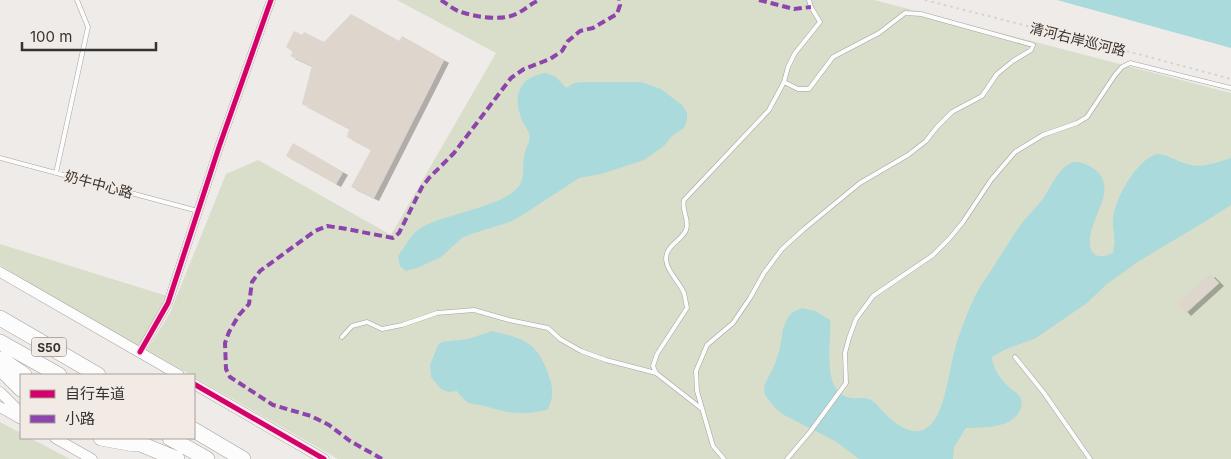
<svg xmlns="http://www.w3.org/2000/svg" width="1231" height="459" viewBox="0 0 1231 459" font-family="Inter,'Noto Sans SC',sans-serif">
<defs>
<filter id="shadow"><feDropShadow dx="5" dy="3" stdDeviation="0" flood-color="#0004"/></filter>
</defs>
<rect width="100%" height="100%" fill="#eeebe8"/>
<!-- green -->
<path fill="#d9deca" d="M 397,0 L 874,0 L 1231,93 L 1231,459 L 338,459 L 194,377 L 194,375 L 191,375 L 147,350 L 170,313 L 226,174 L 258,160 L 391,235 L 496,53 Z
M 0,244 L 167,296 L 164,302 L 140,345 L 136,347 L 0,265 Z
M 0,422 L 21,433 L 21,438 L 30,438 L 70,459 L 0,459 Z"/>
<!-- water -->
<path fill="#abdadc" d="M 1057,0 L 1231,0 L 1231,48 Z
M 546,73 L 556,77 L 566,88 L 574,83 L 585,82 L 641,82 L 661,89 L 682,105 L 687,113 L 687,120 L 684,128 L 672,136 L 664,146 L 644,160 L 601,174 L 579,178 L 521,216 L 510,222 L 471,234 L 462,238 L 441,257 L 417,268 L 406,271 L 400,266 L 398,256 C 404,248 411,235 419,229 C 442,213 511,207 521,182 C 525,172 522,162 525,152 C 527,145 531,141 529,134 C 528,129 524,125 522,120 C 512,96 519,77 546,73 Z
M 1156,154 C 1167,154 1176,161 1187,164 C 1201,169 1218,162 1231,158 L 1231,205 L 1206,221 L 1139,261 L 1107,284 L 1087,303 L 1036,338 L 1004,350 L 992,357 C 993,370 1002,381 1011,389 C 1014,391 1019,394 1020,397 C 1022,400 1022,405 1021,408 C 1013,429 985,427 966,428 L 954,447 L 953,459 L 859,459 L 835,441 L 784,415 L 774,407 L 765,395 L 764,386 L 775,364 L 780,348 L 783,329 L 788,317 L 793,312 L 802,308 L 815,311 L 830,320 C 832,338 821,389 847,397 C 860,401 866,393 878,406 C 887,417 909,438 925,429 C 945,418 948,374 954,353 C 958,336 967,313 975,296 C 981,284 990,273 997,261 C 1005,249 1013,235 1022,223 C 1028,215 1036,208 1042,200 C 1050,189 1057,171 1069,164 C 1075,160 1082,162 1087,165 C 1095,168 1103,175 1104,184 C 1105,188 1104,195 1103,199 C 1100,210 1080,246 1096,255 C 1102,258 1109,255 1114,252 L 1113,250 C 1117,240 1112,229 1113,219 C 1115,198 1136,161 1156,154 Z
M 492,331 C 524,339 536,341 548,373 C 553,388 555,395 547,410 C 523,415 510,414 488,407 C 471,402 469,408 457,391 L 448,392 L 441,389 L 431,377 L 430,365 L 438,345 L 442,342 L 468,339 Z"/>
<!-- building -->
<path fill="#ded5cd" filter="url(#shadow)" d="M 351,14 L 399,41 L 402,36 L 444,60 L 374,198 L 351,187 L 371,150 L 347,137 L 349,129 L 302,104 L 312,66 L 290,56 L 293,52 L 286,47 L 294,31 L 302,35 L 304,32 L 324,42 Z
M 293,143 L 343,172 L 336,184 L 286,156 Z
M 1210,274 L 1219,283 L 1186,313 L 1177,303 Z"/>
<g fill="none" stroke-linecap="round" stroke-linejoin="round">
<defs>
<path id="service" d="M 0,158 L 198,211
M 56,173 L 88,27 L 77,0
M 342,337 L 352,326 L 367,322 L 382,329 L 402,325 L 437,313 L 474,310 L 509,320 L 548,328 L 560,339 L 581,351 L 606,360 L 656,373
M 1015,357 L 1044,393 L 1090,459
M 702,409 L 656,373 L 653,366 L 657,354 L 687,308 C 686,303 685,297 684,293 C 679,280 660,266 668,251 C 672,243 683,238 686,230 C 690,219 681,211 684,200 L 769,110 L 784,82
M 724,459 L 713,446 L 697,391 L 696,371 L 707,345 L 733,323 L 750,298 L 764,273 L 782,249 L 804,229 L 860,183 L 908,155 L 926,141 L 937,127 L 952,112 L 982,96 L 997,74 L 1013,61 L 1031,50 L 1033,45 L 921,14 L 905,13 L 879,33 L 833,57 L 809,89 L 798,89 L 784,82 L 788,67 L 795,53 L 820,22 L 811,7 L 809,0
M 787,459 L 810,432 L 846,383 L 845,353 L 849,338 L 856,319 L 873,296 L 933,255 L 949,239 L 963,222 L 991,180 L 1015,152 L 1043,135 L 1077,123 L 1087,117 L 1115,75 L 1122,67 L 1130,63 L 1231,88"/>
<path id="minor" d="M 140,352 L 168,303 L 219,147 L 271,0"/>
<path id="tertiary" d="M 0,272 L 179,375
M 194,384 L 324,459
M 0,392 L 21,413
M 0,407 L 21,419
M 55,438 L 92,459"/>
<path id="motorway" d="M 0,318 L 98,375
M 0,342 L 59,375
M 1,359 L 24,375
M 0,368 L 21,389
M 194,430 L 243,459
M 101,438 L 134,444
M 126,438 L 177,459
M 170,438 L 207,459"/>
</defs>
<!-- service casing -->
<use href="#service" stroke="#a4a19f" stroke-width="5"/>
<!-- minor casing -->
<use href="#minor" stroke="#a4a19f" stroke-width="9"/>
<!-- tertiary casing -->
<use href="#tertiary" stroke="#a4a19f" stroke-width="11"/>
<!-- motorway casing -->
<use href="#motorway" stroke="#a4a19f" stroke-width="16"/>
<!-- path -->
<path stroke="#d4d3d2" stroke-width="2" stroke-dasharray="2.5 4" stroke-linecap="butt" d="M 925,0 L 1134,53 L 1231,79"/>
<!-- service -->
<use href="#service" stroke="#fcfcfc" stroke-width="4"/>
<!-- minor -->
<use href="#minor" stroke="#fcfcfc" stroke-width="8"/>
<!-- tertiary -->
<use href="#tertiary" stroke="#fcfcfc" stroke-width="10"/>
<!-- motorway -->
<use href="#motorway" stroke="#fcfcfc" stroke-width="15"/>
<!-- quiet -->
<path stroke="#8e44ad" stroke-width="4" stroke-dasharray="8 4" stroke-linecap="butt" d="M 441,0 C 447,4 454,10 461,12 C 475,17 503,21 516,14 C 525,10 531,3 540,0
M 759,0 L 794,9 L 811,7
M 382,459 L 350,441 L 329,425 L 311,416 L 273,405 L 230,377 L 226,369 L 225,343 L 229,332 L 239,315 L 249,304 L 252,282 L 260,271 L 315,231 L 327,226 L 341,228 L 393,238 L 399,233 L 422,187 L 429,178 L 454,153 L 511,78 L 524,69 L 550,59 L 562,51 L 568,41 L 580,31 L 593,28 L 617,14 L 620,5 L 619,0"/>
<defs>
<path id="cycleway" d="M 140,352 L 168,303 L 219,147 L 271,0
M 194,384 L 324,459"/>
</defs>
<!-- cycleway casing -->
<use href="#cycleway" stroke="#f2eae4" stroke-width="8"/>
<!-- cycleway -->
<use href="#cycleway" stroke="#d6006c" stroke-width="5"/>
</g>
<g text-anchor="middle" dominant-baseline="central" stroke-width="4" stroke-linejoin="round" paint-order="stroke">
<!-- shield labels -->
<rect fill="#f2eae4" stroke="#6e6966" stroke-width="1" x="31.5" y="337.5" width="35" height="19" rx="4"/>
<g font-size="12" font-weight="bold" fill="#353230">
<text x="49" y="347">S50</text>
</g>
<!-- street labels -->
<g font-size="14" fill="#353230" stroke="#f2eae4">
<text transform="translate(1078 39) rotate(14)">清河右岸巡河路</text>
<text transform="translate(99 184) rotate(15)">奶牛中心路</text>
</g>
</g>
<!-- legend -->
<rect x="20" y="374" width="175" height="65" fill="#f2eae4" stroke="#a6a09c"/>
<rect x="30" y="390" width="25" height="8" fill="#d6006c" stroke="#a6a09c"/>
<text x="65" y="399" font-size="15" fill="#353230">自行车道</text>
<rect x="30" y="415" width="25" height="8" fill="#8e44ad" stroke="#a6a09c"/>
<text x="65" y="424" font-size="15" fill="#353230">小路</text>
<!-- scale -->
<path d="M22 42v8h134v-8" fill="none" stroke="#353230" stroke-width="2.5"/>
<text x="30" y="42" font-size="15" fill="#353230" stroke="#f2eae4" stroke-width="4" paint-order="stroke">100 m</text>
</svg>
